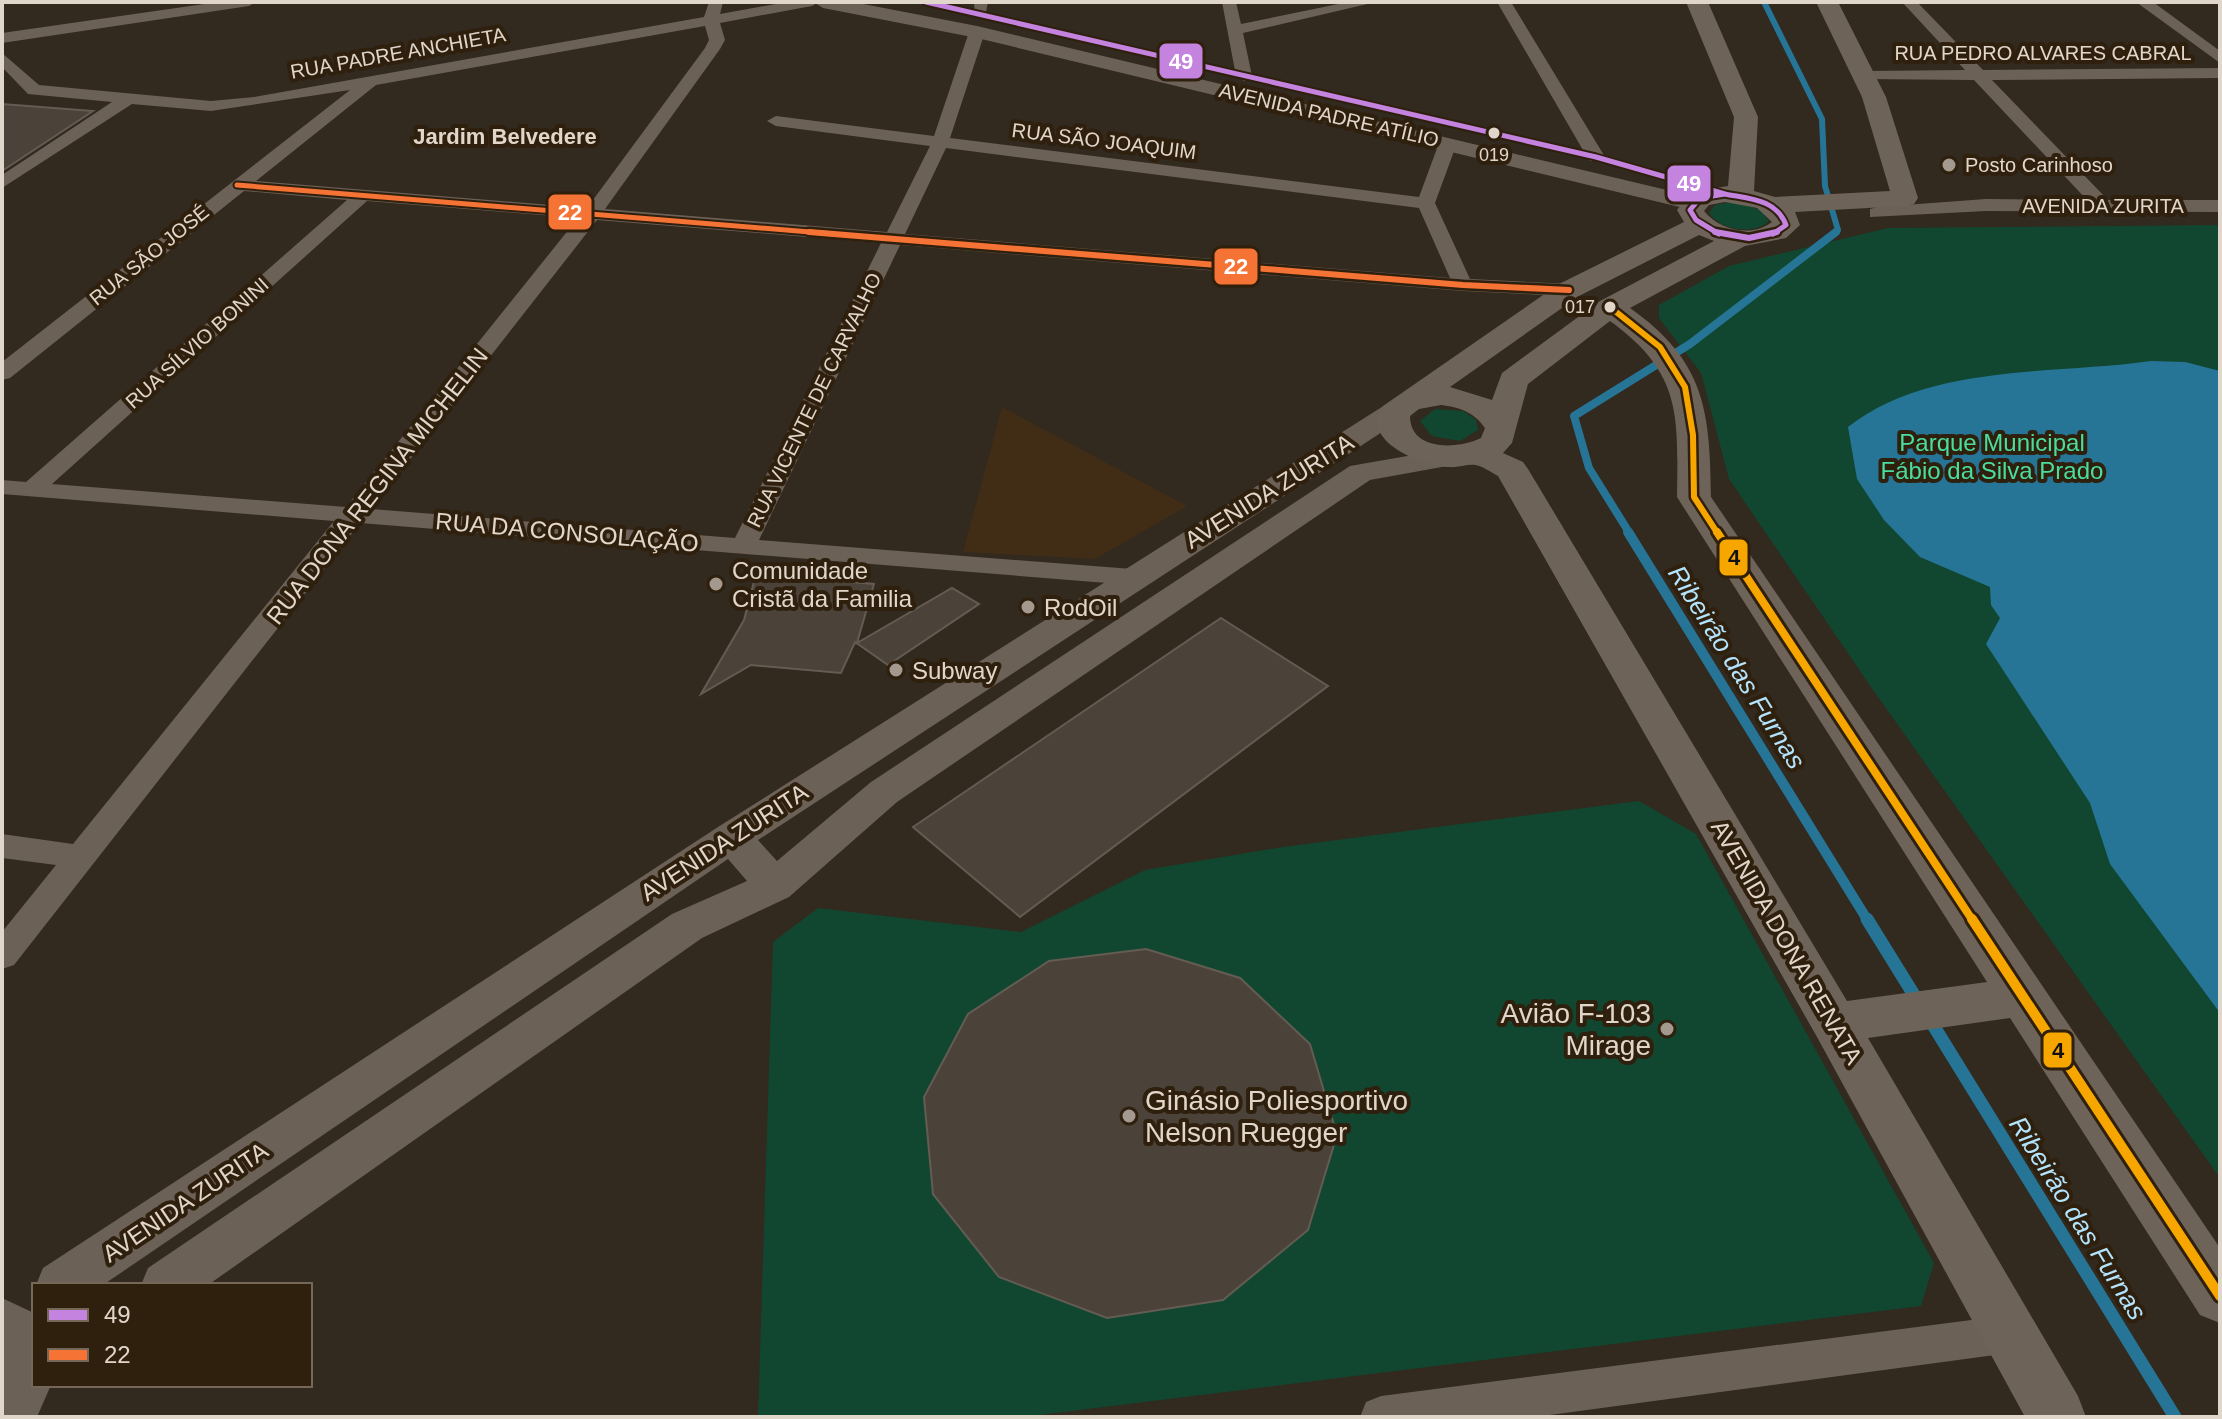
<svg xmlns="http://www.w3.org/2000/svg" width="2222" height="1419" viewBox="0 0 2222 1419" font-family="Arial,sans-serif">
<rect width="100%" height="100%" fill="#32291f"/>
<!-- built -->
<path fill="#412d16" d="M 1002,407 L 1187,506 L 1095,559 L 963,552 Z"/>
<!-- green -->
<path fill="#114730" d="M 1731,202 L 1759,209 L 1769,221 C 1753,236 1721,230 1709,213 L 1715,205 Z
M 2220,225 L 2220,1178 L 1873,690 L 1729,479 L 1701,373 L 1659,318 L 1659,305 L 1729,266 L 1888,228 Z
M 1435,409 L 1463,411 L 1476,420 L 1478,430 L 1460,441 L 1432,436 L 1420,421 Z
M 1639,801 L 1696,834 L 1934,1263 L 1921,1306 L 1023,1417 L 758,1417 L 773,942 L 818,908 L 1021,932 L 1145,870 L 1283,847 Z"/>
<!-- water -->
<path fill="#267596" d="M 2151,361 L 2185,362 L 2220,371 L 2220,1013 L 2110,864 L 2090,803 L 1986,644 L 2000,618 L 1991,605 L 1990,587 L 1920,557 L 1884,520 L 1857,479 L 1848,427 C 1929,363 2054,375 2151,361 Z"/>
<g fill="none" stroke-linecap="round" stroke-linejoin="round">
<!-- stream-far3 -->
<path stroke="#267596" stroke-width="6" d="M 1764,2 L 1822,119 L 1825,186 L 1838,230 L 1833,234"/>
<!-- stream-far2 -->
<path stroke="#267596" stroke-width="8" d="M 1630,534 L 1589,468 L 1574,416 L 1690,344 L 1836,232"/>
<!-- stream-far1 -->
<path stroke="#267596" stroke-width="10" d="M 1628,532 L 1868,921"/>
<!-- stream -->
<path stroke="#267596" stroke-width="13" d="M 1867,919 L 1919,1003
M 1930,1020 L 2175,1417"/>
</g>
<!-- building -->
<path fill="#4b433a" stroke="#645c53" stroke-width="2" d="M 2,104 L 93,111 L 2,171 Z
M 756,574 L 874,584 L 857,643 L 952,588 L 979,604 L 888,665 L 855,642 L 841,673 L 751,665 L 701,694 L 744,620 Z
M 1221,618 L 1328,686 L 1020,917 L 913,827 Z
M 1146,949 L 1240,978 L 1310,1044 L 1337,1135 L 1308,1230 L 1223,1300 L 1107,1318 L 999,1277 L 933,1194 L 924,1097 L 968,1014 L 1049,961 Z"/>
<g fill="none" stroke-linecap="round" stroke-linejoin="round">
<!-- minor -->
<path fill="#6c6157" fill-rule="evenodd" d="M 218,2 L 256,2 L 249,6 L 2,43 L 2,33 Z
M 709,2 L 723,2 L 720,14 L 787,2 L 819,2 L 812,6 L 720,23 L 725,40 L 720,49 L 605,209 L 887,232 L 930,146 L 776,126 L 767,121 L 776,116 L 934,136 L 969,32 L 977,27 L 985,32 L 950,138 L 1419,197 L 1439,143 L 1448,138 L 1457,143 L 1435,203 L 1470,279 L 1569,284 L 1579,290 L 1569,296 L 1463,291 L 900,245 L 759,540 L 1132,569 L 1141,571 L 1145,577 L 1141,583 L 1132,585 L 360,523 L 14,965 L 2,969 L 2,932 L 56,865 L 2,858 L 2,834 L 73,844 L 334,521 L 2,494 L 2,480 L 26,482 L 347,200 L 244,191 L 10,378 L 2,380 L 2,362 L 350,90 L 211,111 L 132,104 L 2,188 L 2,175 L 112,102 L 28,94 L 2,67 L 2,53 L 39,85 L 211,101 L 254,97 L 704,17 ZM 705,26 L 709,40 L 705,48 L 587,208 L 256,181 L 376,85 ZM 946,148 L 1419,208 L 1450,278 L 905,234 ZM 367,201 L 578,218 L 346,507 L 52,484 ZM 597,220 L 881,243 L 735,538 L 371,509 Z
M 974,2 L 988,2 L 985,17 L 975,17 Z
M 1222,2 L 1236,2 L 1241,24 L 1348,2 L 1376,2 L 1243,33 L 1252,76 L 1244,81 L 1236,76 Z
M 1497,2 L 1511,2 L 1605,157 L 1602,161 L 1590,161 L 1587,157 Z
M 1902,2 L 1917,2 L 1983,70 L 2220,68 L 2220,78 L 1992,80 L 2108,200 L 2220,200 L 2220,212 L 1986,211 L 1870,217 L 1870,209 L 1877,207 L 1986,199 L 2087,200 L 1974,80 L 1861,79 L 1859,76 L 1867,71 L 1965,70 Z
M 2136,2 L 2153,2 L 2220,51 L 2220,63 Z
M 2010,1315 L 2024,1320 L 2030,1334 L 2024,1348 L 2010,1353 L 1535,1417 L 1360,1417 L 1366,1402 L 1381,1396 Z"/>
<!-- tertiary -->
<path fill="#6c6157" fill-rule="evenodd" d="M 813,2 L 853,2 L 977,26 L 1692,196 L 1704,203 L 1692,210 L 977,38 L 823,8 Z
M 1395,402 L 1405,405 L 1409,411 L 1405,417 L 758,840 L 777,861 L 871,782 L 1350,466 L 1453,448 L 1464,451 L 1468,457 L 1464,463 L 1370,480 L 897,802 L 789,897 L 702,938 L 208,1285 L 141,1285 L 148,1268 L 672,914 L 747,881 L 728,859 L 103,1285 L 36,1285 L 43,1268 L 718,827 L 1385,405 Z
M 2,1298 L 34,1313 L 34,1385 L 51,1385 L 37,1417 L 2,1417 Z"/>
<!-- secondary -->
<path fill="#6e6358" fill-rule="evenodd" d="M 1686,2 L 1708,2 L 1758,117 L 1754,191 L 1775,197 L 1890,191 L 1862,97 L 1816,2 L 1838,2 L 1886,97 L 1918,198 L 1914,204 L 1905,206 L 1795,212 L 1800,225 L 1786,238 L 1745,246 L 1630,308 C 1705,361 1710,410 1711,497 L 2220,1248 L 2220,1323 L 2200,1315 L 2010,1018 L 1868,1038 L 2078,1396 L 2086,1417 L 2025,1417 L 1817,1037 L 1498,476 C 1491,472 1482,466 1475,465 C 1467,464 1457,468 1449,467 C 1423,466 1358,441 1383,406 L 1559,284 L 1684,222 L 1677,210 L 1691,192 L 1728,186 L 1734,117 ZM 1725,202 L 1757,208 L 1772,222 C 1752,238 1719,230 1704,211 L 1709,205 ZM 1699,235 L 1714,241 L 1600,301 L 1502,373 L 1492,400 L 1450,387 L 1579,296 ZM 1610,321 C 1682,373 1678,415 1677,497 L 1987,982 L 1847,1001 L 1528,469 L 1523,462 L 1503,453 L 1512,443 L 1528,384 ZM 1441,405 C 1459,407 1474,412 1485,428 L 1481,438 C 1459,449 1410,452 1410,416 L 1419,409 Z"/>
<defs>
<path id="bus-1-far1" d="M 926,2 L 1596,157 L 1725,194
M 1725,194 C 1750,199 1776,199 1786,225 L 1773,234
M 1719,234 L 1696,220 L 1690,210 L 1700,198 L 1725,194"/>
<path id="bus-1" d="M 1715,232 L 1749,238 L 1777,232"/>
<path id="bus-2-far1" d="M 237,185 L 834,234"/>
<path id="bus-2" d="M 809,232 L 1463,285 L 1569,290"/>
<path id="bus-3-far2" d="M 1610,307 L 1660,347 L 1685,387 L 1693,435 L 1694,497 L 1718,534"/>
<path id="bus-3-far1" d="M 1717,532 L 1973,921"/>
<path id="bus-3" d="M 1972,919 L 2220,1296"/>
</defs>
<!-- bus-1-far1 casing -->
<use href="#bus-1-far1" stroke="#2f1f0d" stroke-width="9"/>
<!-- bus-1 casing -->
<use href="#bus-1" stroke="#2f1f0d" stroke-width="11"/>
<!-- bus-2-far1 casing -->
<use href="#bus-2-far1" stroke="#2f1f0d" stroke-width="9"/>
<!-- bus-2 casing -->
<use href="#bus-2" stroke="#2f1f0d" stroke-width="11"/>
<!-- bus-3-far2 casing -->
<use href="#bus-3-far2" stroke="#2f1f0d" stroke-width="11"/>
<!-- bus-3-far1 casing -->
<use href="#bus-3-far1" stroke="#2f1f0d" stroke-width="14"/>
<!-- bus-3 casing -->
<use href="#bus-3" stroke="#2f1f0d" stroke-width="16"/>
<!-- bus-1-far1 -->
<use href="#bus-1-far1" stroke="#c483df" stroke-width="5"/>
<!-- bus-1 -->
<use href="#bus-1" stroke="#c483df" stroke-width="6"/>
<!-- bus-2-far1 -->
<use href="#bus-2-far1" stroke="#f57335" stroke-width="5"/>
<!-- bus-2 -->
<use href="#bus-2" stroke="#f57335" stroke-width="6"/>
<!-- bus-3-far2 -->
<use href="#bus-3-far2" stroke="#f7a600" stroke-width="6"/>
<!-- bus-3-far1 -->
<use href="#bus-3-far1" stroke="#f7a600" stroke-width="8"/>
<!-- bus-3 -->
<use href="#bus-3" stroke="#f7a600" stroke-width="10"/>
</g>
<!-- markers -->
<g fill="#e1d6ca" stroke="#2f1f0d" stroke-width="3">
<circle cx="1494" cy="133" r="7"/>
<circle cx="1610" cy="307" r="7"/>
</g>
<g fill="#a4998e" stroke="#2f1f0d" stroke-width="3">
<circle cx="1949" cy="165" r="8"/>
<circle cx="716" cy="584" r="8"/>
<circle cx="1028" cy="607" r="8"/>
<circle cx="896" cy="670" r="8"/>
<circle cx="1667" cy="1029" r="8"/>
<circle cx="1129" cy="1116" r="8"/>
</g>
<g text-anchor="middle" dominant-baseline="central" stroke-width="8" stroke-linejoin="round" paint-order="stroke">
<!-- far-bus labels -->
<g font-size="18" fill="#e1d6ca" stroke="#2f1f0d">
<text x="1494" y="155">019</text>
<text x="1595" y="307" text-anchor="end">017</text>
</g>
<!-- far-street labels -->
<g font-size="20" fill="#e1d6ca" stroke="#2f1f0d">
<text transform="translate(398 53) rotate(-10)">RUA PADRE ANCHIETA</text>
<text x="2043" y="53">RUA PEDRO ALVARES CABRAL</text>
<text transform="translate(1329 115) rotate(13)">AVENIDA PADRE ATÍLIO</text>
<text transform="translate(1104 141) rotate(7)">RUA SÃO JOAQUIM</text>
<text x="2103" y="206">AVENIDA ZURITA</text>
<text transform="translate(149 255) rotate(-39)">RUA SÃO JOSÉ</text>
<text transform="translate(197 343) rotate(-42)">RUA SÍLVIO BONINI</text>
<text transform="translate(814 400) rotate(-64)">RUA VICENTE DE CARVALHO</text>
</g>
<!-- far-poi labels -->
<g font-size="20" fill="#e1d6ca" stroke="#2f1f0d" text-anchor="start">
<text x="1965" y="165">Posto Carinhoso</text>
</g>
<!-- far-neighbourhood labels -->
<g font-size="22" font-weight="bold" fill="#e1d6ca" stroke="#2f1f0d">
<text x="505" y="136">Jardim Belvedere</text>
</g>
<!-- park labels -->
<g font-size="24" fill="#49dda0" stroke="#2f1f0d">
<text x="1992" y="442">Parque Municipal<tspan x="1992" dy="28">Fábio da Silva Prado</tspan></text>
</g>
<!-- street labels -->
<g font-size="24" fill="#e1d6ca" stroke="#2f1f0d">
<text transform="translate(377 486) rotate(-52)">RUA DONA REGINA MICHELIN</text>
<text transform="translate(1269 491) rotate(-32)">AVENIDA ZURITA</text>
<text transform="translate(567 532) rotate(5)">RUA DA CONSOLAÇÃO</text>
<text transform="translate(724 842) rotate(-33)">AVENIDA ZURITA</text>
<text transform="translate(1787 942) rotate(60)">AVENIDA DONA RENATA</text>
<text transform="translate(185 1202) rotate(-34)">AVENIDA ZURITA</text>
</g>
<!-- poi labels -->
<g font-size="24" fill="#e1d6ca" stroke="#2f1f0d" text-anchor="start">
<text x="732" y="570">Comunidade<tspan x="732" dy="28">Cristã da Familia</tspan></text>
<text x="1044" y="607">RodOil</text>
<text x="912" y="670">Subway</text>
</g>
<!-- water labels -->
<g font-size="26" font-style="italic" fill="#b3e4fe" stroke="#2f1f0d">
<text transform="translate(1737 667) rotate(58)">Ribeirão das Furnas</text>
<text transform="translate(2078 1218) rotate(58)">Ribeirão das Furnas</text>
</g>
<!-- near-poi labels -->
<g font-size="28" fill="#e1d6ca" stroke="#2f1f0d" text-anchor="end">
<text x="1651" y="1013">Avião F-103<tspan x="1651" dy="32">Mirage</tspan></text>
<text x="1145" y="1100" text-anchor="start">Ginásio Poliesportivo<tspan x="1145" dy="32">Nelson Ruegger</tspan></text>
</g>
</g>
<g stroke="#2f1f0d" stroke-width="3">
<rect x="1158" y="42" width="46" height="38" rx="8" fill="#c483df"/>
<rect x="1666" y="164" width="46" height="39" rx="8" fill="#c483df"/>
<rect x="547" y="193" width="46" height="38" rx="8" fill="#f57335"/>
<rect x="1213" y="247" width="46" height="39" rx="8" fill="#f57335"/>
<rect x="1718" y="538" width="31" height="39" rx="8" fill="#f7a600"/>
<rect x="2042" y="1031" width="31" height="38" rx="8" fill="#f7a600"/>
</g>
<g font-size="22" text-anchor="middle" font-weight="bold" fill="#fff">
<text x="1181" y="69">49</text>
<text x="1689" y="191">49</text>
<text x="570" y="220">22</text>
<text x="1236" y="274">22</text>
</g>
<g font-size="22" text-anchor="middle" font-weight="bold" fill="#111">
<text x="1734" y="565">4</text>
<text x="2058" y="1058">4</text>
</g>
<!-- border -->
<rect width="2222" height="1419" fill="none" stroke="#e1d6ca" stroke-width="8"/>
<!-- legend -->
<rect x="32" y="1283" width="280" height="104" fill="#2f1f0d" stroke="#766859" stroke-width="2"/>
<rect x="48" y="1309" width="40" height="12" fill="#c483df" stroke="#766859" stroke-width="2"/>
<text x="104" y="1323" font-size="24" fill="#e1d6ca">49</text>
<rect x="48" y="1349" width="40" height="12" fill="#f57335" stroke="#766859" stroke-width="2"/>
<text x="104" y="1363" font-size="24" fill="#e1d6ca">22</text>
</svg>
